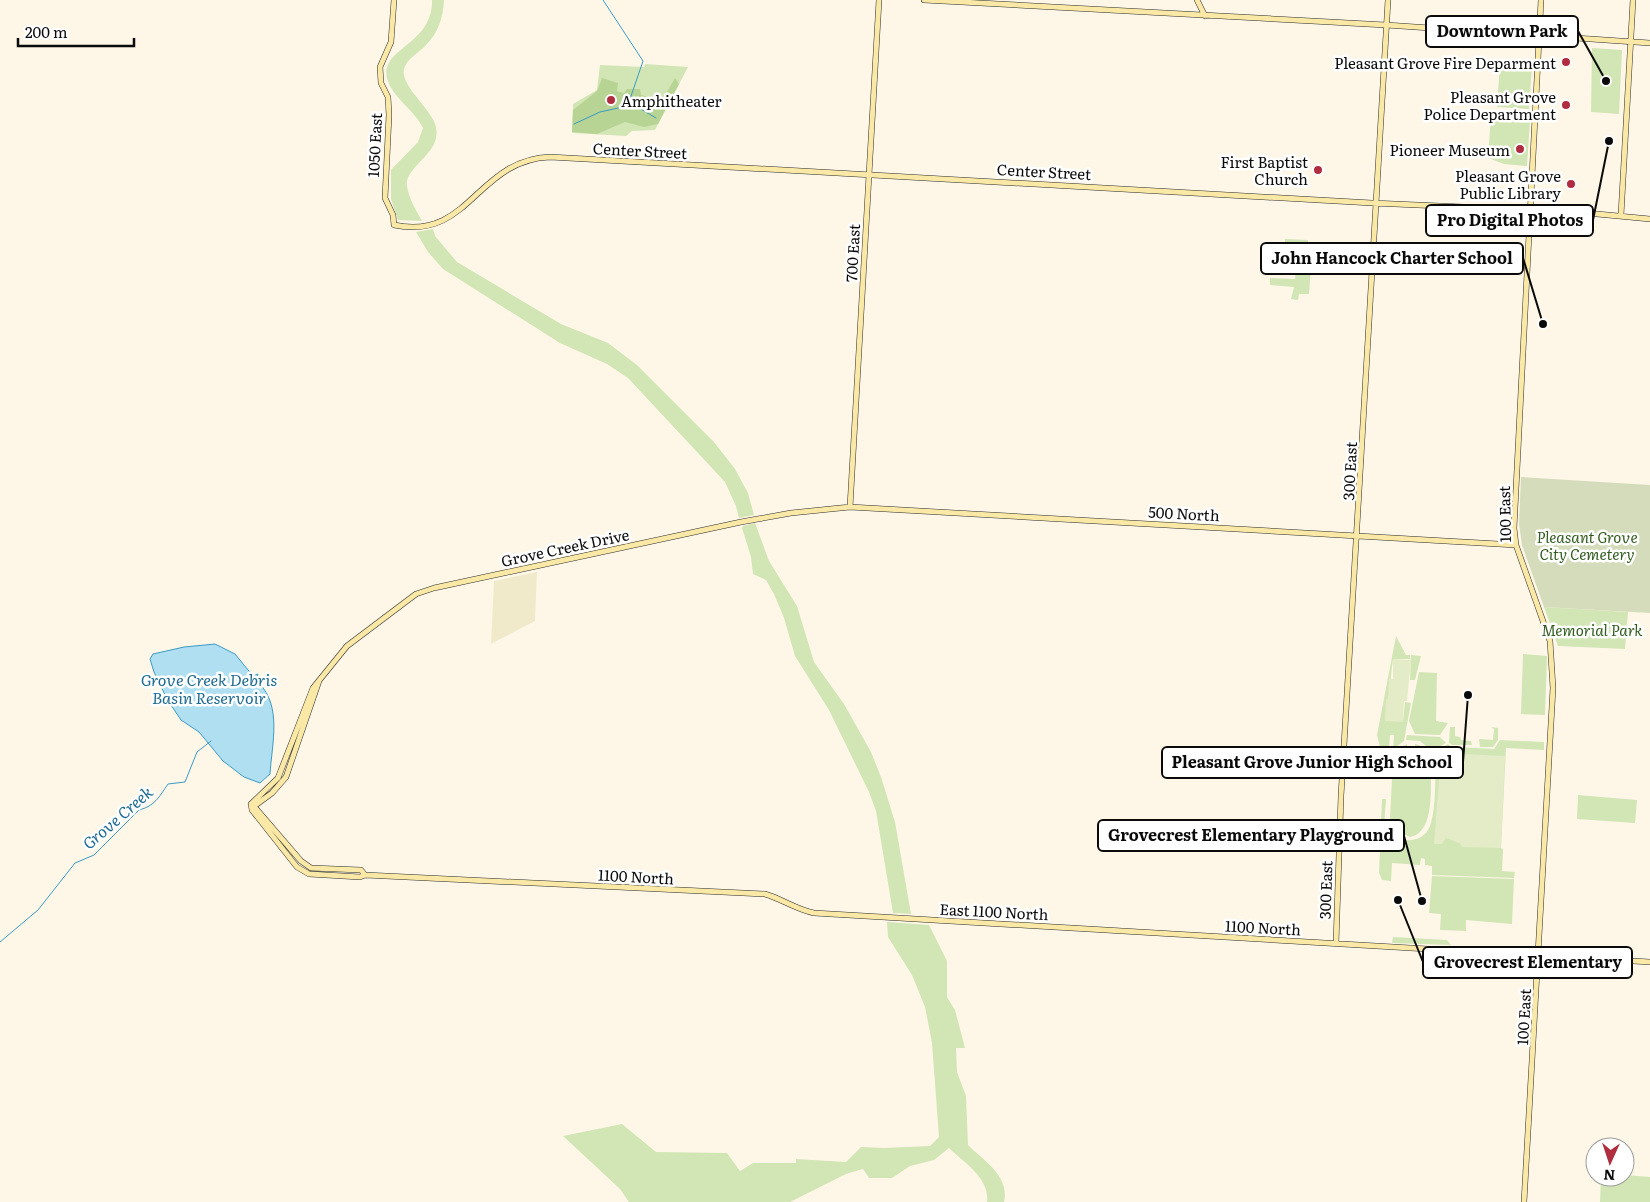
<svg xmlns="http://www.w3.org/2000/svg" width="1650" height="1202" viewBox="0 0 1650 1202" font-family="Literata,serif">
<rect width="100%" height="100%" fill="#fef7e8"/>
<!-- farmland -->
<path fill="#f1eaca" d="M 537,572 L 535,621 L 491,644 L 494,581 Z"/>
<!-- green -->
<path fill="#d2e5b5" d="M 432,0 L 444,0 C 443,17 439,32 426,45 C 419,53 407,58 404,69 C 400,85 430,108 435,124 C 445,153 404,165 407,186 C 409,199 416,210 422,221 L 398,220 L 391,199 L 391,170 L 418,142 L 423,128 C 415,110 392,98 387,78 C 380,48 433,45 432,0 Z
M 1592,48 L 1622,50 L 1619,114 L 1591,112 Z
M 645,64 L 688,67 L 655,130 L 632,131 L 626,136 L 572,133 L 573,104 L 597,90 L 600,65 L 644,67 Z
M 1500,64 L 1532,66 L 1529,109 L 1497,107 Z
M 1491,116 L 1528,119 L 1530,121 L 1527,166 L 1504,164 L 1488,158 Z
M 433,229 L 435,236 L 457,262 L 561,324 L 608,343 L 637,365 L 714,442 L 735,469 L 748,493 L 754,515 L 739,518 L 736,506 L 725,482 L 628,378 L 607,364 L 560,343 L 443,269 L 428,252 L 416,232 Z
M 1285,239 L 1308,240 L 1306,265 L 1311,268 L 1309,294 L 1299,294 L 1298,300 L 1291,299 L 1294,287 L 1270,285 L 1270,278 L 1295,279 L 1296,264 L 1283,263 L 1280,255 L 1285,255 Z
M 755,523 L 769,561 L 797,606 L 814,662 L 844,704 L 871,752 L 881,777 L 895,822 L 911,914 L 893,913 L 876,811 L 869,792 L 829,710 L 795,656 L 784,618 L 774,594 L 766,580 L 753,574 L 751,557 L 742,528 L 743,526 Z
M 1544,607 L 1628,612 L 1625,649 L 1558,646 Z
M 1396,636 L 1406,655 L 1410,655 L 1410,659 L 1393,659 L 1388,700 L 1403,722 L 1405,702 L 1411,703 L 1404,741 L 1393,749 L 1394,735 L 1390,735 L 1388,761 L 1384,763 L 1377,735 Z
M 1523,654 L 1547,656 L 1545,715 L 1521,714 Z
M 1411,655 L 1421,656 L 1415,680 L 1410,680 Z
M 1419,672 L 1437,673 L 1436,721 L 1448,723 L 1440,735 L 1415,734 L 1409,721 Z
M 1450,727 L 1455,727 L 1455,736 L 1460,737 L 1461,740 L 1471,741 L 1472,745 L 1452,745 L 1449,743 Z
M 1491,727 L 1498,728 L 1498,740 L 1493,747 L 1480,747 L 1479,739 L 1493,740 L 1494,729 Z
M 1407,735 L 1440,737 L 1446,743 L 1432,751 L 1420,741 L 1406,740 Z
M 1500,740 L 1544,742 L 1544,750 L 1506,748 L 1501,848 L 1503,849 L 1502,871 L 1515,872 L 1514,878 L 1432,875 L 1432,866 L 1425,865 L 1425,859 L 1421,858 L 1420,865 L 1392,863 L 1391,881 L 1382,880 L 1379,873 L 1382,799 L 1386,799 C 1386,806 1384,815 1385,822 C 1390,843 1418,846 1428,830 C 1436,819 1437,766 1433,753 L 1448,744 L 1454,749 L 1455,747 L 1494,749 Z
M 1407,744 L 1407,753 L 1415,753 L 1415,744 C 1425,746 1430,753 1431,763 C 1430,784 1436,833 1410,837 L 1396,831 L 1390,818 L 1393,760 L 1397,750 Z
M 1578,795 L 1637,800 L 1635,823 L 1577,819 Z
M 1432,876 L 1514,879 L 1512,924 L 1466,920 L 1466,931 L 1440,930 L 1441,914 L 1429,913 Z
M 887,922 L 929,925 L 947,961 L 947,997 L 955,1010 L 965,1048 L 956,1048 L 957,1072 L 966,1096 L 968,1145 C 984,1161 1010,1176 1004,1202 L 987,1202 C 990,1178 964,1163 949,1148 L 934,1160 L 910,1166 L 892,1178 L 869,1178 L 863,1169 L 846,1174 L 790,1202 L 629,1202 L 620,1189 L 563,1136 L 622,1124 L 656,1152 L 727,1153 L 740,1171 L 753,1163 L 796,1163 L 796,1159 L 846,1162 L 861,1147 L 884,1148 L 930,1146 L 939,1137 L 932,1043 L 925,1007 L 912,975 L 888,937 Z
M 1393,937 L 1447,940 L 1451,945 L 1392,943 Z
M 1625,1175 L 1650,1177 L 1650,1202 L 1600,1202 L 1601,1177 L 1625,1177 Z"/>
<!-- forest -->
<path fill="#b8d495" d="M 602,78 L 618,83 L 617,91 L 624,93 L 627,89 L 640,89 L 641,95 L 649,97 L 652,104 L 659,106 L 675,78 L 679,84 L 658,124 L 644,127 L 625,122 L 597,134 L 572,132 L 573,110 L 597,91 Z"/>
<!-- cemetery -->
<path fill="#d5dcbc" d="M 1521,477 L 1650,485 L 1650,613 L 1544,607 L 1522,545 L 1519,524 Z"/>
<!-- pitch -->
<path fill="#e3ecc6" d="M 1393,659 L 1411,660 L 1407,701 L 1404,701 L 1403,722 L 1385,721 L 1386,699 L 1388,699 L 1389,679 L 1393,679 Z
M 1441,753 L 1505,756 L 1501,848 L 1462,847 L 1461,844 L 1446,838 L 1442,844 L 1434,844 Z"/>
<!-- water -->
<path fill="#b0dff1" stroke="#3b9bc4" d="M 215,644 L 235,654 L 253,676 L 258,674 L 256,678 L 260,676 L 258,680 L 262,679 L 259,683 C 282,707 272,743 270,774 L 260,783 L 244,777 L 223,761 L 199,732 L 181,720 L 167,699 L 154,672 L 150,659 L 153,654 L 184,647 Z"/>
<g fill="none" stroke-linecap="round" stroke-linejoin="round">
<!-- stream -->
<path stroke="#3b9bc4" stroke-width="1" d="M 603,0 L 643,61 L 629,102 L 656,118
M 574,124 L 600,112 L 632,105
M 0,942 L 38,910 L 75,863 L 94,855 L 139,810 C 155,806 159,797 168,784 L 185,782 L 197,752 L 211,741"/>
<defs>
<path id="secondary" d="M 394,0 L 391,42 L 380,67 L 381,83 L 388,97 L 389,115 L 385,198 L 393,215 L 394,225 C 470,241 476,160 550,157 L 1372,203 L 1576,212 L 1650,219
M 924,0 L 1386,25 L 1650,43
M 1197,0 L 1205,16
M 1621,215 L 1633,0
M 850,507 L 879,0
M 251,804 L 252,810 L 297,867 L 309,874 L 360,877 L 365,875 L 765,894 C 782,899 797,910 814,913 L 1650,962
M 251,804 L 278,778 L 313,688 L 347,646 L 416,594 L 434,588 L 741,522 L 791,513 L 850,507 L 1516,545
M 251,804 L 257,804 L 272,793 L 286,777 L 319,681
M 252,804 L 301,861 L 311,868 L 361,870 L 365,875
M 1336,943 L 1341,796 L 1388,0
M 1524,1202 L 1553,688 L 1550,641 L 1516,545 L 1514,528 L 1541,0"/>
</defs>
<!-- secondary casing -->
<use href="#secondary" stroke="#2c2c2c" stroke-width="6"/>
<!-- secondary -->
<use href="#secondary" stroke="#fae8a6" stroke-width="5"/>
</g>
<!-- markers -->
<g fill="#b02c3f" stroke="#fff" stroke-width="2">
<circle cx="1566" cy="62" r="5"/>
<circle cx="611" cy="100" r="5"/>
<circle cx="1566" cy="105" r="5"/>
<circle cx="1520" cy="149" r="5"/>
<circle cx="1318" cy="170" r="5"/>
<circle cx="1571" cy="184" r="5"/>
</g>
<g text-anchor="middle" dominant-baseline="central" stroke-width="5" stroke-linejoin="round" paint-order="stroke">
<!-- poi labels -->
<g font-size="15" fill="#0a0a0a" stroke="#fff" text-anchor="end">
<text x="1556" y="62">Pleasant Grove Fire Deparment</text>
<text x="1556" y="96">Pleasant Grove<tspan x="1556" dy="17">Police Department</tspan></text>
<text x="621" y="100" text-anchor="start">Amphitheater</text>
<text x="1510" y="149">Pioneer Museum</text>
<text x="1308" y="161">First Baptist<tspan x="1308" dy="17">Church</tspan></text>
<text x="1561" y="175">Pleasant Grove<tspan x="1561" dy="17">Public Library</tspan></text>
</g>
<!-- street labels -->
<g font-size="15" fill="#0a0a0a" stroke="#fff">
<text transform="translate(374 145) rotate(-87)">1050 East</text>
<text transform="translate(640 150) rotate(3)">Center Street</text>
<text transform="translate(1044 171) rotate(3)">Center Street</text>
<text transform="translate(852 253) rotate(-87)">700 East</text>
<text transform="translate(1349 471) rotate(-87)">300 East</text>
<text transform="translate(1184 513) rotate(3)">500 North</text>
<text transform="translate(1504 514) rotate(-91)">100 East</text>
<text transform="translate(565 547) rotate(-12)">Grove Creek Drive</text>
<text transform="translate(636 876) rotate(3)">1100 North</text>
<text transform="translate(1325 890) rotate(-88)">300 East</text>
<text transform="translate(994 911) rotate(3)">East 1100 North</text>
<text transform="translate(1263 927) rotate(3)">1100 North</text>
<text transform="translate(1523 1017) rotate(-87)">100 East</text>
</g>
<!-- park labels -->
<g font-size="15" font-style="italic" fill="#325c1f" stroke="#fff">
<text x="1587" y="536">Pleasant Grove<tspan x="1587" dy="17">City Cemetery</tspan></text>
<text x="1592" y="629">Memorial Park</text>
</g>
<!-- water labels -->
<g font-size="16" font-style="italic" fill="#1c6a92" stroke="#fff">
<text x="209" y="679">Grove Creek Debris<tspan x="209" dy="18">Basin Reservoir</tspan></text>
<text transform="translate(117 817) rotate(-41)">Grove Creek</text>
</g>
</g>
<!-- callouts -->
<path fill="none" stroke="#0a0a0a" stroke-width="2" d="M1606 81L1578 31M1609 141L1593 220M1543 324L1523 258M1468 695L1463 762M1422 901L1404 836M1398 900L1423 962"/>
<g fill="#0a0a0a" stroke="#fff" stroke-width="2">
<circle cx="1606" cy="81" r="5"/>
<circle cx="1609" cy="141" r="5"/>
<circle cx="1543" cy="324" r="5"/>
<circle cx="1468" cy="695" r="5"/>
<circle cx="1422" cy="901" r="5"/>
<circle cx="1398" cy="900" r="5"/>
</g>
<g fill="#fff" stroke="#0a0a0a" stroke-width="2">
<rect x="1426" y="16" width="152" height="31" rx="5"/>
<rect x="1426" y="205" width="167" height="31" rx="5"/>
<rect x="1261" y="243" width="262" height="31" rx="5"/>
<rect x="1162" y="747" width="301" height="31" rx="5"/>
<rect x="1098" y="820" width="306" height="31" rx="5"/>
<rect x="1423" y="947" width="209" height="31" rx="5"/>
</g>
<g font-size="16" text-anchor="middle" font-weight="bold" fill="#0a0a0a">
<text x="1502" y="37">Downtown Park</text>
<text x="1510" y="226">Pro Digital Photos</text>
<text x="1392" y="264">John Hancock Charter School</text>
<text x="1312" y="768">Pleasant Grove Junior High School</text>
<text x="1251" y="841">Grovecrest Elementary Playground</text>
<text x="1528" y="968">Grovecrest Elementary</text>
</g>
<!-- north arrow -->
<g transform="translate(1610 1162) rotate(183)"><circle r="24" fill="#ffffff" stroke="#9d9d9d"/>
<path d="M0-4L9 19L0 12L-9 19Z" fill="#b02c3f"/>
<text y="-8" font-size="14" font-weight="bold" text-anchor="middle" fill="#0a0a0a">N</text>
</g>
<!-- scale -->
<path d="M18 38v8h116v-8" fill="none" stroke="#0a0a0a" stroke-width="2.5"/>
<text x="25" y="38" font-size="15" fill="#0a0a0a" stroke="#ffffff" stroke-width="4" paint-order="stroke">200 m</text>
</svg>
